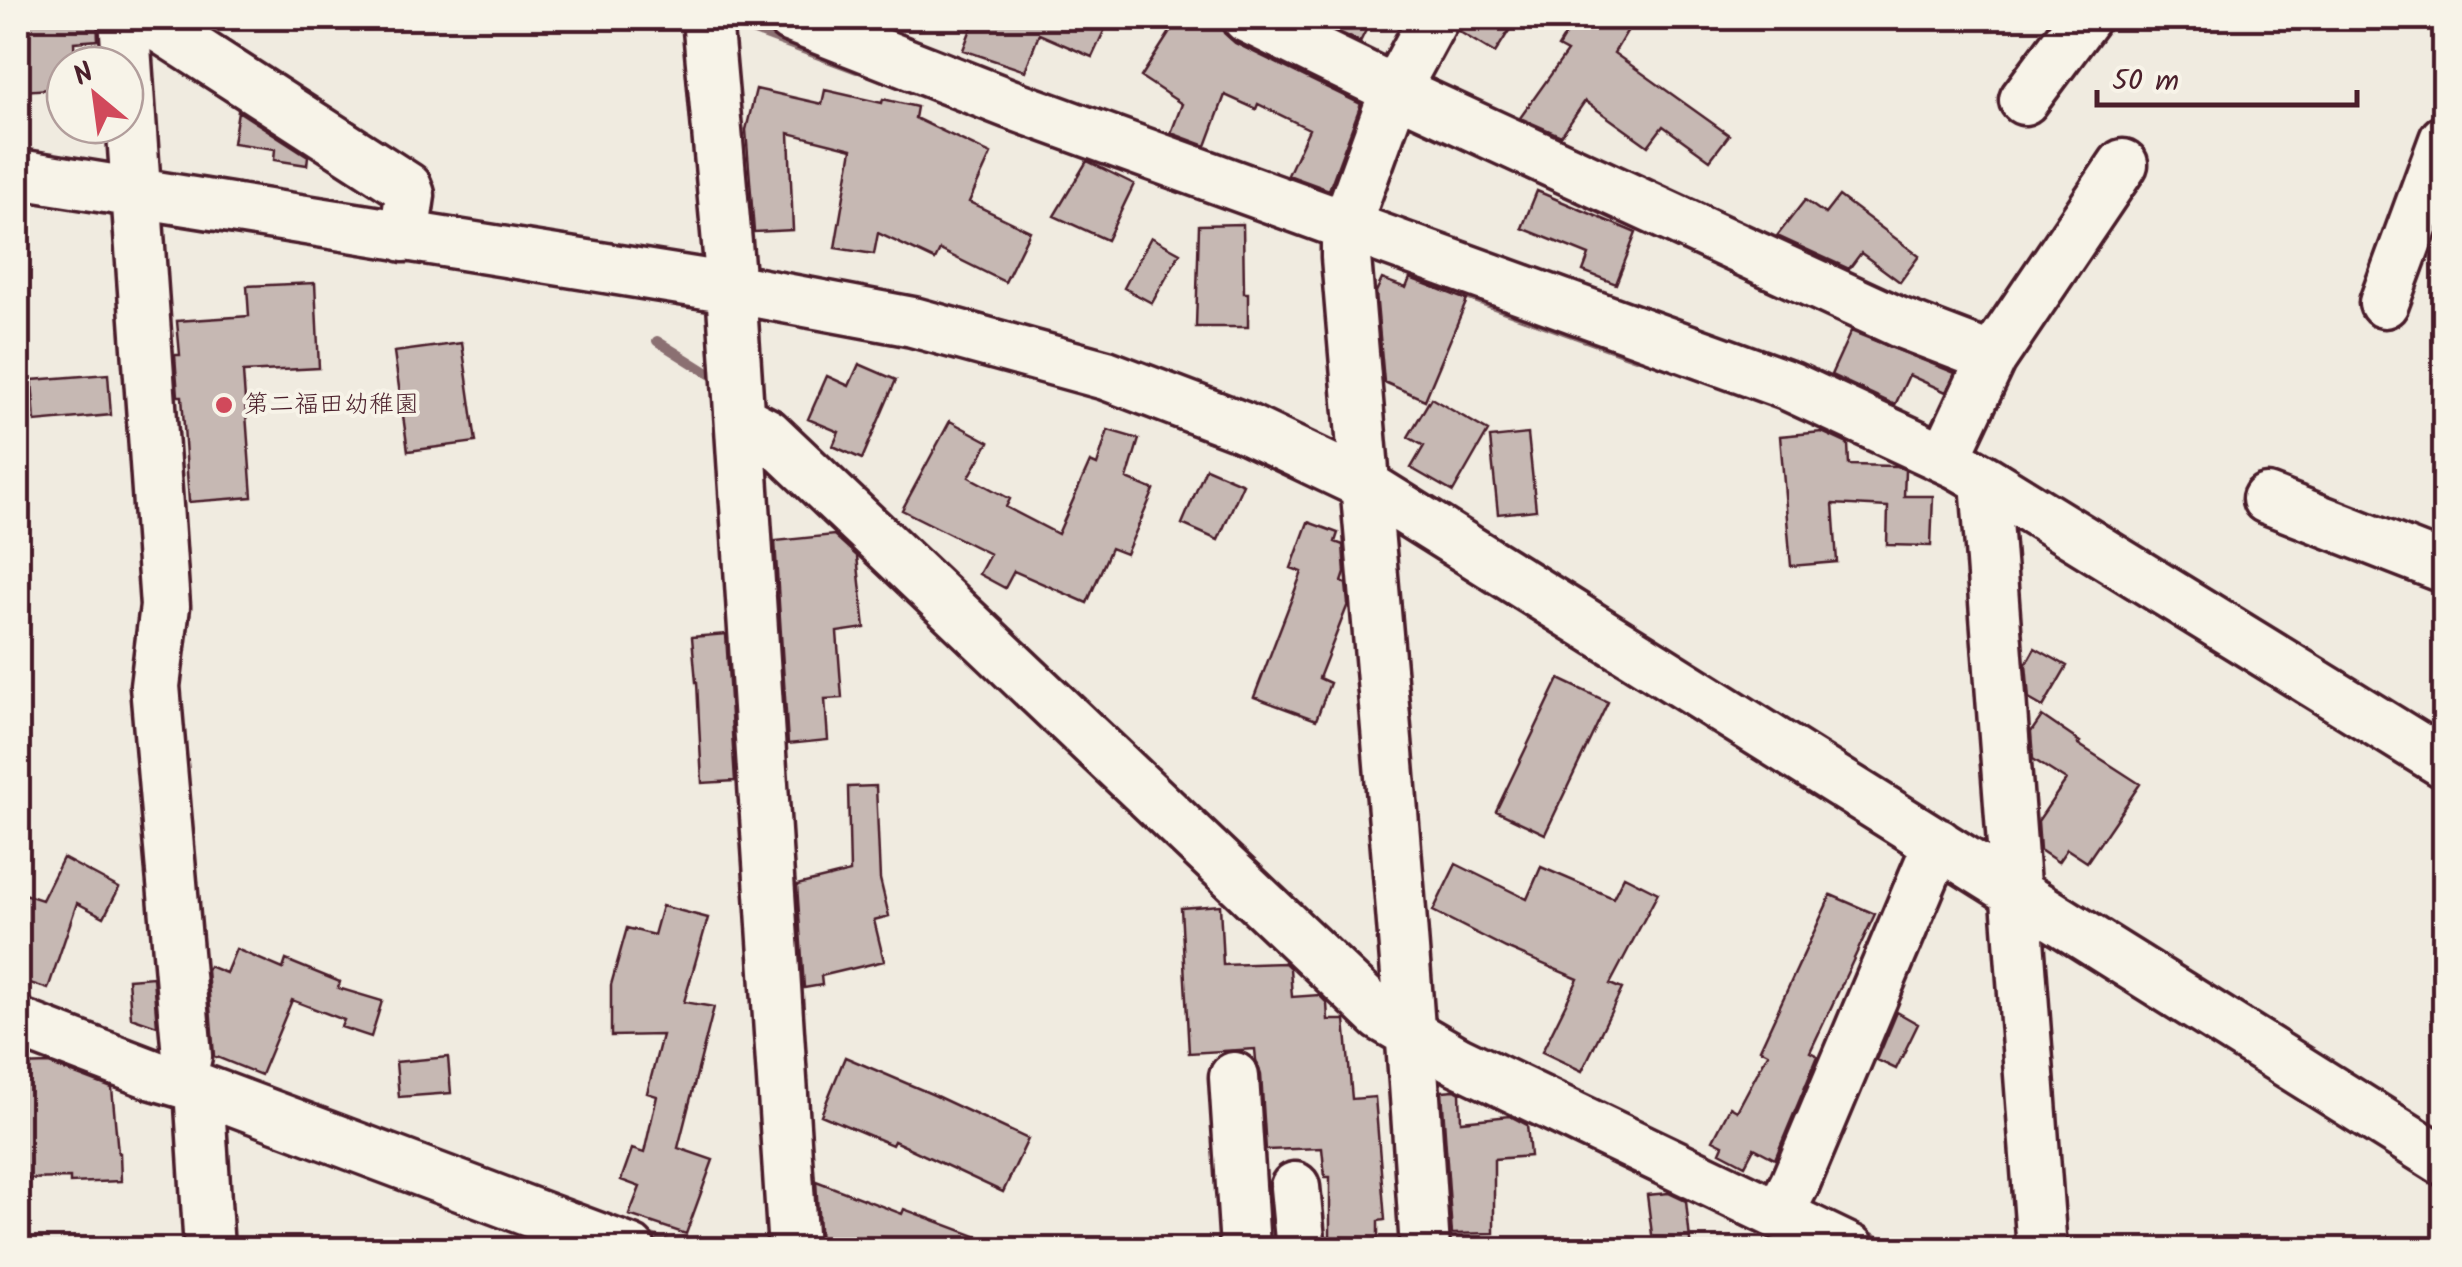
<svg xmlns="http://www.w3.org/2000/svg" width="2462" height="1267" viewBox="0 0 2462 1267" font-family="Kalam,'Klee One',sans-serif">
<rect width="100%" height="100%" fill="#f0ebe0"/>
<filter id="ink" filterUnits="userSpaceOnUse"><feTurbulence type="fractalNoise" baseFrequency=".01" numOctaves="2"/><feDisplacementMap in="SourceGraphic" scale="20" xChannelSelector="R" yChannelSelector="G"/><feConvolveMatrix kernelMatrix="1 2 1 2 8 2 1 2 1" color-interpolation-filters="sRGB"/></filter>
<g filter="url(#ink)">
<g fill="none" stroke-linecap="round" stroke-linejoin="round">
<!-- stream -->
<path stroke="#8b6f72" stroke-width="10" d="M 741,26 L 857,69
M 1464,294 L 1636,356
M 657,341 L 724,383
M 1859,1231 L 1899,1250
M 638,1233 L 684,1250"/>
</g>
<!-- building -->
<path fill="#c6b8b3" stroke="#4a1f2b" stroke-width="2.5" d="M 18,18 L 97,18 L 98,40 L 74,42 L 75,65 L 65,65 L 65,88 L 22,91 Z
M 975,18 L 1110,18 L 1092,57 L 1039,34 L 1025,71 L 963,50 Z
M 1179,18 L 1220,18 L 1224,33 L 1235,43 L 1361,104 L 1329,190 L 1288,175 L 1309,129 L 1258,104 L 1256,109 L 1225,95 L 1206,146 L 1171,133 L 1182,104 L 1141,77 Z
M 1309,18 L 1372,18 L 1360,42 Z
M 1461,18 L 1517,18 L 1495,53 L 1458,31 Z
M 1576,18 L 1635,18 L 1614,53 L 1729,135 L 1710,160 L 1663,126 L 1648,146 L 1585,101 L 1561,136 L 1520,118 L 1567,52 L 1558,47 Z
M 756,89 L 822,104 L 825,90 L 882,103 L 883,99 L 917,107 L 915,118 L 991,154 L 969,202 L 1030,231 L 1005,282 L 940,250 L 935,260 L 878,233 L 874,254 L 835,248 L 852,149 L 789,133 L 793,230 L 754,232 L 746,130 Z
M 238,111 L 308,156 L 307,165 L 274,160 L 275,149 L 233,143 Z
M 1087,161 L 1134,184 L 1107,240 L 1054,216 Z
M 1537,191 L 1636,233 L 1616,284 L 1583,271 L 1589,255 L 1522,228 Z
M 1839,196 L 1919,256 L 1900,282 L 1861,253 L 1849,269 L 1777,236 L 1805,200 L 1825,214 Z
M 1243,224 L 1244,293 L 1248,293 L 1248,327 L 1196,327 L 1199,225 Z
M 1151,237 L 1180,253 L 1152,303 L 1124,288 Z
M 1410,278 L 1467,300 L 1425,400 L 1384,382 L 1376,292 L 1382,279 L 1406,288 Z
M 315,283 L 319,368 L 243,372 L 252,497 L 189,502 L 182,396 L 178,396 L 175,355 L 180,355 L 177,321 L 249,316 L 247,286 Z
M 1851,331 L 1955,373 L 1946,392 L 1909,375 L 1895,405 L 1831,375 Z
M 462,343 L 476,442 L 408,451 L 394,352 Z
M 859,364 L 896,380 L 862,459 L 833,446 L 839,432 L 808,419 L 827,376 L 849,386 Z
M 108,374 L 111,415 L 35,422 L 32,380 Z
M 1431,398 L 1488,431 L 1453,492 L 1411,468 L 1424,446 L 1408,437 Z
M 950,421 L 989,442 L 969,477 L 1010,499 L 1006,507 L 1058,534 L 1090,462 L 1097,465 L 1108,430 L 1139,439 L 1127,479 L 1154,490 L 1126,554 L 1111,548 L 1087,603 L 1014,571 L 1005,588 L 979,574 L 990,554 L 902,510 Z
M 1822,432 L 1848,444 L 1849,465 L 1897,466 L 1905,470 L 1904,496 L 1933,496 L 1931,546 L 1887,545 L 1888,507 L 1833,504 L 1837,562 L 1791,566 L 1780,436 Z
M 1528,434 L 1536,510 L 1498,514 L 1490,438 Z
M 1206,468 L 1243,484 L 1218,540 L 1182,524 Z
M 1308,522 L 1338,533 L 1335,542 L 1343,545 L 1345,573 L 1342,582 L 1346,584 L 1348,604 L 1319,678 L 1330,683 L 1316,720 L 1254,697 L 1302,572 L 1291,568 Z
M 834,535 L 857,556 L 865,628 L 837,632 L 842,698 L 825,699 L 828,740 L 788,744 L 775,541 Z
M 726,634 L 735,781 L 702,783 L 697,682 L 696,682 L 692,637 Z
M 2035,648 L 2067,666 L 2043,707 L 2029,699 L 2026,664 Z
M 1559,679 L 1608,702 L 1545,834 L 1496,811 Z
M 2042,716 L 2080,742 L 2078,744 L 2140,784 L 2087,862 L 2067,849 L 2058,862 L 2040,850 L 2038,821 L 2066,780 L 2033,759 L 2031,732 Z
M 876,786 L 880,879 L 889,916 L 874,920 L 884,961 L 821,976 L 822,985 L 804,988 L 797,885 L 850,872 L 848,787 Z
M 63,858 L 119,888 L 104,917 L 77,903 L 48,989 L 18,979 L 18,892 L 42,900 Z
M 1456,864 L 1527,899 L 1541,867 L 1613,898 L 1624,876 L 1658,893 L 1610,984 L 1622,989 L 1582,1071 L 1542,1052 L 1578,979 L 1506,948 L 1433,911 Z
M 1831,895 L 1875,914 L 1810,1052 L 1818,1056 L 1775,1159 L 1754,1148 L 1745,1165 L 1720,1152 L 1723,1145 L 1713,1140 L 1730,1107 L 1737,1111 L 1768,1053 L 1760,1049 Z
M 1220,905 L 1223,965 L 1285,963 L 1290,968 L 1292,997 L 1319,995 L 1327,1003 L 1328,1020 L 1345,1020 L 1352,1099 L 1375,1097 L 1385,1220 L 1378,1221 L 1378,1238 L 1330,1239 L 1330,1177 L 1325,1177 L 1322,1148 L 1266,1150 L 1261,1075 L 1256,1060 L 1255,1049 L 1189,1053 L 1181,908 Z
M 662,906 L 708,918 L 684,1002 L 714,1007 L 678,1148 L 713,1160 L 686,1234 L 629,1215 L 640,1187 L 621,1180 L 632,1149 L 644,1153 L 657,1096 L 647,1093 L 662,1035 L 611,1036 L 611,985 L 627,928 L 654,935 Z
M 236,949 L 283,969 L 286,960 L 340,982 L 338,988 L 382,1001 L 371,1037 L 341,1027 L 344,1020 L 292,1000 L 261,1075 L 214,1056 L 207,970 L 209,966 L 226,973 Z
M 153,977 L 157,1026 L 131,1017 L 128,979 Z
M 1897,1012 L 1918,1024 L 1896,1069 L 1877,1060 Z
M 448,1057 L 451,1093 L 399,1097 L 396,1062 Z
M 845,1057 L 934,1095 L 1028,1139 L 1003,1192 L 894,1141 L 892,1145 L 821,1115 Z
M 49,1064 L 112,1088 L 118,1153 L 120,1153 L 121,1181 L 70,1183 L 70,1178 L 18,1179 L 18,1065 Z
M 1455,1090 L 1460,1093 L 1461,1121 L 1510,1116 L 1527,1125 L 1530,1156 L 1494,1159 L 1494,1233 L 1452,1234 L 1442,1091 Z
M 816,1181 L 902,1214 L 904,1209 L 1005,1247 L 1004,1250 L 831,1250 L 820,1245 Z
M 1669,1193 L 1686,1201 L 1691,1250 L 1654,1250 L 1647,1195 Z"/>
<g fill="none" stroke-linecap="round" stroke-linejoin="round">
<defs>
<path id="minor" d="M 124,18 L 165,606 L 155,686 L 187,1056 L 181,1081
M 145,18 L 407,187 L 410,195 L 404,237
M 707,18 L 731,288 L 793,1250
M 791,18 L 1010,104 L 1789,386 L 1957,464 L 1985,480 L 2444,763
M 1247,18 L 1395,90 L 1898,322 L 1992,358
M 2024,100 L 2085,18
M 18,174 L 731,288 L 913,322 L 1106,375 L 1243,427 L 1365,485 L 2444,1161
M 2384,303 L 2444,140
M 740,419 L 767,433 L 1382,1017 L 1458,1061 L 1852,1250
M 1945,458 L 1992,358 L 2123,164
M 1985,480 L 2042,1250
M 2267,499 L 2444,568
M 18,1023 L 154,1075 L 199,1088 L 631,1250
M 1234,1077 L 1245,1248 L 1248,1250
M 199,1088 L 209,1250
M 1295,1187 L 1301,1250
M 1779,1214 L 1795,1183 L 1938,843
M 1425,1250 C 1405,918 1373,588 1346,257 L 1346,225 L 1395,90 L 1434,18"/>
</defs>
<!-- minor casing -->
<use href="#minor" stroke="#4a1f2b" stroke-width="55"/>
<!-- minor -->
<use href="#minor" stroke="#f7f3e8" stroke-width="48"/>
</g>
</g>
<!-- markers -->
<circle fill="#d1495b" stroke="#f7f3e8" stroke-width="4" cx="224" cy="405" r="10"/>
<g text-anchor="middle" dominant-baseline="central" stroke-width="8" stroke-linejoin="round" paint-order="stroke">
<!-- poi labels -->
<g font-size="25" fill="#4a1f2b" stroke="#f7f3e8" text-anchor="start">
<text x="244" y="405">第二福田幼稚園</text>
</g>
</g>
<!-- margin -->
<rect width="2462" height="1267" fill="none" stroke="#f7f3e8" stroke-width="60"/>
<rect x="30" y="30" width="2402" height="1207" fill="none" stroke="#4a1f2b" stroke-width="4" filter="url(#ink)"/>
<!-- north arrow -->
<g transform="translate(95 95) rotate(331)"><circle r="48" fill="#f7f3e8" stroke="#b29e9c" stroke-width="2.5"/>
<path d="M0-8L18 38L0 25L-18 38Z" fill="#d1495b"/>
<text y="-15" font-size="28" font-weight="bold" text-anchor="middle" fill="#4a1f2b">N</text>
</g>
<!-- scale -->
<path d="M2097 90v15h260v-15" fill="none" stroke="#4a1f2b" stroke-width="5"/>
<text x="2112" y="90" font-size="30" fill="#4a1f2b" stroke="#f7f3e8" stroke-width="8" paint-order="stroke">50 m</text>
</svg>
